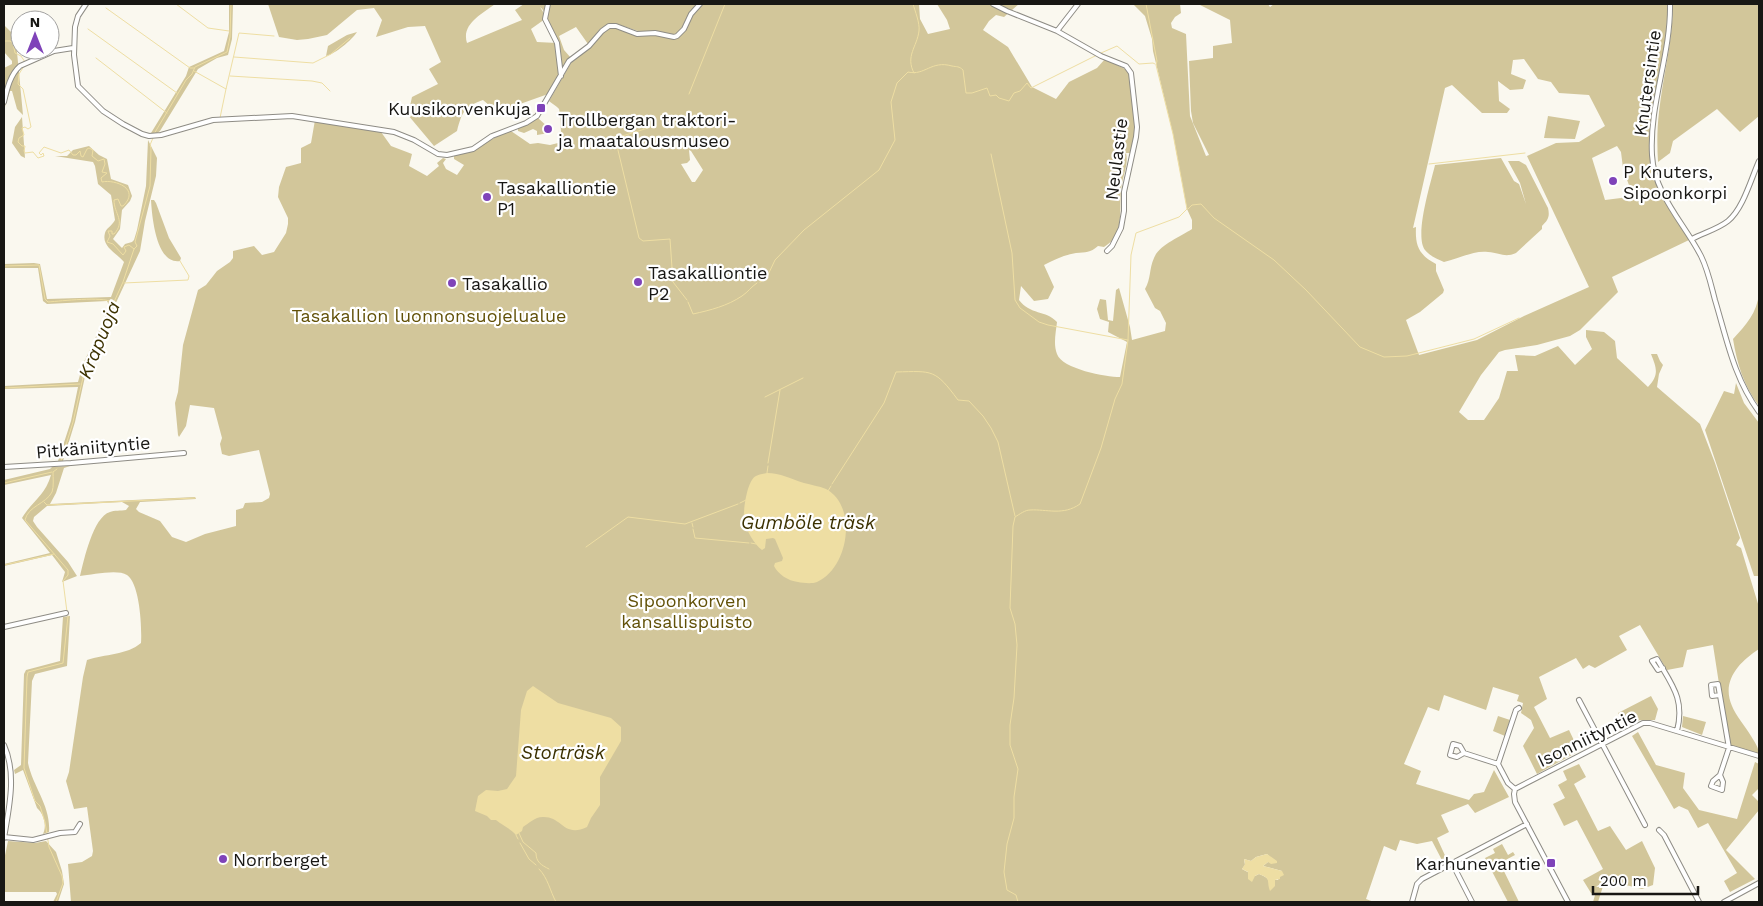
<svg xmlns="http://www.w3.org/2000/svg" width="1763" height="906" viewBox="0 0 1763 906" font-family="'Work Sans',sans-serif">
<rect width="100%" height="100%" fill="#faf8ef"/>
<!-- green -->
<path fill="#d2c69a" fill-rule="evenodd" d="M 229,4 L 233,4 L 232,39 L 228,55 L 217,58 L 198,69 L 160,131 L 156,134 L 146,133 L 151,133 L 186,76 L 189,67 L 224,51 L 229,32 Z
M 268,4 L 495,4 C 482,14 461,24 467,43 L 522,20 L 515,10 L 524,4 L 697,4 C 688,13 685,29 674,35 L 656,31 L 638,31 L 617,24 L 608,24 L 600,29 L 588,44 L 576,27 L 559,36 L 564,50 L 571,58 L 560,73 L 551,93 L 497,112 L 483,100 C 464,107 462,112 457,131 L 434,146 L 408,115 L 412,97 L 438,84 L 429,69 L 441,62 L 425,26 L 408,27 L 376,37 L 382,20 L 374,8 L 357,10 L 327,35 L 308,39 L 297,40 L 279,37 ZM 540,7 C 546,12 545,16 547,23 C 549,30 553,37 557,43 L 537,42 L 531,29 L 545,19 L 545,15 Z
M 704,4 L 919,4 L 920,19 L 928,34 L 950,29 L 947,20 L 937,4 L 1019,4 L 1004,17 L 996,15 L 989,21 L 983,30 L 1008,47 L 1032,87 L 1056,99 L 1069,82 L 1097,68 L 1105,59 L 1129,71 L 1131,80 L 1135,132 L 1130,153 L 1126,153 C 1129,165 1122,177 1121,190 C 1119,210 1125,235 1104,247 L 1098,246 C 1090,253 1086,252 1076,253 C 1064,255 1054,260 1044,265 L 1054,287 L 1048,299 L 1034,301 L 1021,286 L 1019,300 C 1030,315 1046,310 1057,322 C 1056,332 1053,344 1057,354 C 1062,369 1106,377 1120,377 L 1127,342 L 1108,332 L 1109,322 L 1100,319 L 1097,309 L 1100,299 L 1106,300 L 1108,320 L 1113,321 L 1116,290 L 1119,288 L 1130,327 L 1132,340 L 1165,331 L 1166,323 L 1160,311 L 1155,308 L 1145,289 C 1151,279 1149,269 1154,258 C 1159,245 1180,237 1192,229 L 1192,220 L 1187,209 L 1173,134 L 1153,51 L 1152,39 L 1145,16 L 1133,4 L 1180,4 L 1181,13 L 1175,17 L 1171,23 L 1172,28 L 1186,34 L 1190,116 L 1206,156 L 1209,155 L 1193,123 L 1191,111 L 1189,61 L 1213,58 L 1213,46 L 1232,43 L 1230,20 L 1198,4 L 1268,4 L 1270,7 L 1274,4 L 1667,4 C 1668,32 1663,59 1658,87 C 1652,116 1645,148 1654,177 C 1661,200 1677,220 1689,240 L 1612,277 L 1618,292 L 1580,330 L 1570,336 L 1537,345 L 1505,350 L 1499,352 L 1481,375 L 1459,412 L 1468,420 L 1484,420 L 1499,398 L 1507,371 L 1518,371 L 1515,355 L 1535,356 L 1558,346 L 1575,365 L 1592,349 L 1586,337 L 1586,330 L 1604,332 L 1615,341 L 1617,358 L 1648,387 C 1659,375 1657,369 1651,354 L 1657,354 L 1660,361 L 1663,365 L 1659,374 L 1657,387 L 1700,424 L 1715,463 L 1740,538 L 1736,545 L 1741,548 L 1759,607 L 1759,649 C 1739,662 1721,681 1732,706 C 1736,716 1745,726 1751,736 C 1755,743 1759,747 1759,756 L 1731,748 L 1728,742 L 1713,645 L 1687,650 L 1683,667 L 1667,670 L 1640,625 L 1619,636 L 1627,650 L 1595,668 L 1589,665 L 1583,669 L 1576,658 L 1539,677 L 1547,699 L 1534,707 L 1550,738 L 1569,730 L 1579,751 L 1537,774 L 1523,746 L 1534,728 L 1531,720 L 1521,713 L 1523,703 L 1517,701 L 1519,695 L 1493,687 L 1486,710 L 1444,695 L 1439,711 L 1428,707 L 1404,764 L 1421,771 L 1416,784 L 1469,800 L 1474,794 L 1484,792 L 1494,770 L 1509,797 L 1475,813 L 1468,804 L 1441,815 L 1449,832 L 1437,838 L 1448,862 L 1444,864 L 1432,841 L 1417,844 L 1400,840 L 1396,851 L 1384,846 L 1366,899 L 1374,902 L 71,902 L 68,864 L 82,862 L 92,856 L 93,851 L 87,807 L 74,809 L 66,781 L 69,772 L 83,677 L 87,660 C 105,654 127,655 141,643 C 142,628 140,584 127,575 C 117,569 92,575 80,576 C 84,560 93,517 110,512 C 114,510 121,511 126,510 L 129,506 L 122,502 L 47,506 L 34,517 L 33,521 L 37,527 L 68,562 L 77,576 L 62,582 L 65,572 L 52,555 L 4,566 L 4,564 L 50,553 L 22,518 C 32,501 45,496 51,475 L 4,485 L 4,480 L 50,469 L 52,467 L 70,466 L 64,468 L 56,493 L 50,504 L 195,497 L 196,499 L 140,502 L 136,509 L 139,512 L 160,521 L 172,537 L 186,542 L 205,534 L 236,526 L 236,510 L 243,508 L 245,503 L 262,502 L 269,498 L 270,494 L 259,450 L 229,456 L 222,454 L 220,444 L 222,438 L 214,408 L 190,405 L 186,426 L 179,437 L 178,435 L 175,403 L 178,392 L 183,345 L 198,290 L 206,285 L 217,271 L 230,262 L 233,258 L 233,251 L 254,246 L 262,255 L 274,252 L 286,233 L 288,224 L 288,218 L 278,197 L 279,187 L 286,167 L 301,163 L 301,148 L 311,143 L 315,120 L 381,132 L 391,146 L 412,154 L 409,166 L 427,176 L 439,166 L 437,163 L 443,158 L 446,159 L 443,163 L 446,169 L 457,175 L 464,165 L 454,159 L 454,156 C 477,152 489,138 511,131 L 530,144 L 538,143 L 550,145 L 562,142 C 561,137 560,112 559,109 C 557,106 552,104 549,101 L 571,63 L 591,47 L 603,32 L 609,28 L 616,28 L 637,36 L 655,35 L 674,39 L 682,34 L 696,10 ZM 1524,59 L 1538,79 L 1551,82 L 1559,93 L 1589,95 L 1605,126 L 1579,142 L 1556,143 L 1527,156 L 1589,287 L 1524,316 L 1477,340 L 1419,355 L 1406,320 L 1420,312 L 1443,293 L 1444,290 L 1436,271 L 1436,264 C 1419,255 1415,246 1416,227 L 1413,228 L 1445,88 L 1452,85 L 1482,113 L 1507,113 L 1510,109 L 1499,101 L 1498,81 L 1510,90 L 1523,89 L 1526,80 L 1511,74 L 1513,60 ZM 1617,146 L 1621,152 L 1623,168 L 1632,194 L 1621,198 L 1605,200 L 1592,158 ZM 689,150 L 691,151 L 703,170 L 695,182 L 692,182 L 681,164 L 687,163 L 690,160 ZM 1267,854 L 1270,857 L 1268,862 L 1263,866 L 1282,871 L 1278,880 L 1275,880 L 1269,888 C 1270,879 1267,877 1259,874 L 1255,876 L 1242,869 L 1245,865 L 1244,859 L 1251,861 L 1256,857 Z
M 1673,4 L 1759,4 L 1759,116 L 1740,132 L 1717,109 L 1673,141 L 1670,153 L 1658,162 C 1657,145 1657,129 1659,112 C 1663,75 1673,40 1673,4 Z
M 4,25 L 11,32 L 15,31 L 23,115 L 17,109 L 12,91 L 10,91 L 4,110 L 4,68 L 12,64 L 12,61 L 4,52 Z
M 357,32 C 352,40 335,54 326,56 L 328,46 L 347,35 Z
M 1548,116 L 1580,121 L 1575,139 L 1544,138 Z
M 22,117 L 25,158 L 21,156 L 12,143 L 15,127 Z
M 538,118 L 549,128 L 549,133 L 547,130 L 545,131 L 549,133 L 537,135 L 537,131 L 533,129 L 524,133 L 518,131 L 518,128 Z
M 148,140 L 157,158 L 156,176 L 145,221 L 140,251 L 88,363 L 75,422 L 63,461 L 58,461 L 71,421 L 78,387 L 4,389 L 4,386 L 78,382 L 83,364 L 110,307 L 107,301 L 47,304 L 43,301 L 38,268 L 4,268 L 4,264 L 34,263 L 40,264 L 47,299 L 111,297 L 124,262 C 117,253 101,247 105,233 C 106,228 112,226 115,220 L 111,195 L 98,184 L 95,166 L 93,162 L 55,156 L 67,156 L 73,150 L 89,146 L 99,155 L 107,159 L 111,179 L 128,185 L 132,196 L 130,201 L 122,210 L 120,229 L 113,239 L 122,248 L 125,244 L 132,242 L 134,240 L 137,230 L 146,186 Z
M 1501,158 L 1514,181 L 1519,184 L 1526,204 L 1520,183 L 1508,161 L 1519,161 L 1526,165 L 1548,208 C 1550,217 1548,220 1542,226 L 1542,229 L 1516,253 C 1505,258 1500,253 1488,252 C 1474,250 1458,259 1444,262 C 1437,259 1430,256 1425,250 C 1414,236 1431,182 1435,165 Z
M 151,200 L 154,200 L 156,203 L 169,238 L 181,258 L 180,261 C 156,265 152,216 151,200 Z
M 1759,293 L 1759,406 C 1744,386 1737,364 1733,339 C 1746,325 1757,313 1759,293 Z
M 1736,383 L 1744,403 L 1759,423 L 1759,576 L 1754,576 L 1705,430 L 1724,391 L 1734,394 Z
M 70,616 L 67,666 L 35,674 L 32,681 L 28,763 C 33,787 51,806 49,832 L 43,834 C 47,826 44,814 37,808 L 23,770 L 15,774 L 14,770 L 21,765 L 24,674 L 26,670 L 60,661 L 63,617 Z
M 1651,696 L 1658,709 L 1655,720 L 1640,720 L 1625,727 L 1618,713 Z
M 1498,716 L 1510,720 L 1505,736 L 1493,731 Z
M 1683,716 L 1706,722 L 1702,735 L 1682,727 Z
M 1638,732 L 1656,765 L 1685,773 L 1683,788 L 1699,810 L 1737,819 L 1755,762 L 1759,764 L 1759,788 L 1752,795 L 1759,802 L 1759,810 L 1726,850 L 1755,879 L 1730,892 L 1724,881 L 1737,873 L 1708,823 L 1698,828 L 1688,810 L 1679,806 L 1674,809 L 1632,736 Z
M 1579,764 L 1586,777 L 1574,784 L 1598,831 L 1610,826 L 1626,850 L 1642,841 L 1655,868 L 1653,885 L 1642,889 L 1605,880 L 1598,902 L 1593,902 L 1595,895 L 1591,893 L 1583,880 L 1603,869 L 1577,820 L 1564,826 L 1553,804 L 1565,798 L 1558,785 L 1567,780 L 1563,771 Z
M 8,841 L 35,843 L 46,841 L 56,852 L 62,871 L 64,884 L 58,902 L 53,902 L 57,894 L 56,892 L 4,892 L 4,860 Z
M 1502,844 L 1508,855 L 1513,852 L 1515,855 L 1500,863 L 1519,902 L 1508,902 L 1485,858 L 1495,853 L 1493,849 Z"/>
<!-- water -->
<path fill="#eedea3" d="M 767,473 C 780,473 791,479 804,483 C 811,485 819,486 826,489 C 858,506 849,568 817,582 C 812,584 803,583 798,582 C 788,581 778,574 774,566 L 775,563 L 782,561 L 783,558 L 775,539 L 773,538 L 766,539 L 765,548 L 762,550 C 754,544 746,530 744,520 C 743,511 747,480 756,476 C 759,474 764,474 767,473 Z
M 533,686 L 558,703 L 611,718 L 621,727 L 621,741 L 600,777 L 600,805 L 591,818 L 587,827 C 564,838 562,817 544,817 C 536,816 529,823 523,827 L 522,831 L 516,835 C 510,828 503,826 496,820 L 491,820 L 487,816 L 475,811 L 478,796 L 486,790 L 498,791 L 507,789 L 516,776 L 521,710 L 527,691 Z
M 1267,854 L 1277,861 L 1277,863 L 1271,864 L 1268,862 L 1263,866 L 1282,871 L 1284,875 L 1280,877 L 1280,879 L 1275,880 L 1275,886 L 1270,891 C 1266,880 1272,879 1259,874 L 1255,876 L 1252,882 L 1248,879 L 1248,872 L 1242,869 L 1245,864 L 1244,859 L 1251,861 L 1256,857 Z"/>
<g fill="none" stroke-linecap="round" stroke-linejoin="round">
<!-- stream -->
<path stroke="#eedea3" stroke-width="1" d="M 176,4 L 208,28 L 229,31
M 913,4 C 915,11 920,23 919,31 C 917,47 905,56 914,73
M 106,8 L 190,68 L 194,68
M 88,29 L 177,93
M 4,41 L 10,41 L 13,43 L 15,53 L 21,56 L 25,62
M 1101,53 L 1117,46 L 1139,64 L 1153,63 L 1155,64
M 234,57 L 313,63 L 331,54 L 350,38
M 96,58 L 167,113
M 24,66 L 19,74 L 18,84 L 23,89 L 31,127 L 28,129 L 25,127 L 22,128 L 24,135 L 19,138 L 18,142 L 22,146 L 25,146 L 24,151 L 25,153 L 33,152 L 38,158 L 44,156 L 43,153 L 41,155 L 39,153 L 44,147 L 61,153 L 69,150 L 73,155 L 76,155 L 80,151 L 81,156 L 83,157 L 87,149 L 89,148 L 93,150 L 92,156 L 98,161 L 104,159 L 105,164 L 102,172 L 107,173 L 101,178 L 102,182 C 115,179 141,189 123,206 L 121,206 L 118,199 L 114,200 C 114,214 126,221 114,234 L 112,234 L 112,231 L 108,231 L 110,236 L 107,242 L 113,244 L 123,255 L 126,251 L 124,247 L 129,245 L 134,249
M 194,71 L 226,89 L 239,33 L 274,36
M 230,76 L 312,81 L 322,83 L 330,91
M 689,94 L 725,4
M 220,118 L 226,89
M 648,128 L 619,137 L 617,146 L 639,238 L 643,241 L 670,239 L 673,282 L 687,300
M 159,133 L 211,119
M 154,134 L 186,80 L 192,74 L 195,67 L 227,52 L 230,37 L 231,4
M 991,154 L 1012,253 L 1015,300 L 1020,308 L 1039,322 L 1048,325 L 1128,340
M 1429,164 L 1525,153
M 1188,209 L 1192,205 L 1201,204 L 1214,218 L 1274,260 L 1306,290 L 1360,347 L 1384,357 L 1407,356 L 1474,339 L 1519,318
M 4,266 L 39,265 L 45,299 L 48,302 C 62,301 102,296 112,302
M 760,282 L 766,279 L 775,260 L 804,230 L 879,170 L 895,140 L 891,102 L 897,83 L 908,72 C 925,76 931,60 952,66 C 957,67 959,66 963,70 L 966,93 L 972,93 L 987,88 L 990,96 L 996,95 L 999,98 L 1009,101 L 1014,93 L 1020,91 L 1027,83 L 1031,88 L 1097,55
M 124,283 L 188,280 L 189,276 L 180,261
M 688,302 L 693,314 C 711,310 727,306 742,296 C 748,292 751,287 757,283
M 4,388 L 80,384
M 765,397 L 803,378
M 61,461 L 73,422 L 86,364 L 123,282 L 134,249 L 137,246 L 135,242 L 150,186 L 151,148 L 150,145 L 153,138
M 768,463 L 780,390
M 57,469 L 53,472 C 53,477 54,487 52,492 C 46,504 28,506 25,520 L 68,570 L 68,575 L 63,581 L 67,612
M 767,473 L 768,466
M 4,483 L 52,472
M 832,484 L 884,403 L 896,372 C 933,371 935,369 958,400 L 969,401 L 983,416 L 991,428 L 998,442 L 1015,516
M 828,491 L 831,486
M 44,502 L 47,505 L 195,498
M 740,503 L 746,500
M 692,523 L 693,527
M 693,529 L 695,538 L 749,543
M 751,543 L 756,544
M 586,547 L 628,517 L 685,524 L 738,504
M 4,565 L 54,554
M 519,833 L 523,842 L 536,853 C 536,862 541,865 549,869
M 516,835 L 518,839
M 520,843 L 529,859 L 536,865
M 539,869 C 548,878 550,891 556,902
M 56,902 L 63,883 L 62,876 L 49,847 L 45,822 L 40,806 L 35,801 L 24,768 L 27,677 L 28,672 L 63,663 L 68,616
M 1018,902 L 1016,895 L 1007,890 L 1004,872 L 1007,844 L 1014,818 L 1014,797 L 1018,769 L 1010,745 L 1010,725 L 1014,698 L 1017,645 L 1015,624 L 1010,608 L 1013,526 L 1015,517 C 1020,514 1025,510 1030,510 C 1047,509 1063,516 1080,504 L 1101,448 L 1115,399 L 1122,384 L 1128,340 L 1131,255 L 1136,233 L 1179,217 L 1187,209 L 1173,134 L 1156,65 L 1157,61 L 1146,4"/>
<defs>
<path id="minor" d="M 86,4 L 78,16 L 75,27 L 74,55 L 78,86 L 103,111 L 123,124 L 142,134 L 149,136 L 161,135 L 213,120 L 292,116 L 394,132 L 414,140 L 438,154 L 447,155 L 473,149 L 492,136 L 526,123 L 537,116 L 569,61 L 589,46 L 602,31 L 609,26 L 616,26 L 637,34 L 655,33 L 674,37 L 677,36 L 684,29 L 691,14 L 700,4
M 548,4 L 545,19 L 557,43 L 561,76
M 993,4 L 1007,11 L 1057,31 L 1101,56 L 1126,66 L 1131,73 L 1137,127 L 1136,137 L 1124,192 L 1124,211 L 1121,228 L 1112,246 L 1107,251
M 1670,4 C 1671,55 1649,104 1652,155 C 1654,194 1684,223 1701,256 C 1708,270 1711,285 1715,300 C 1727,340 1734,378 1759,412
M 1057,31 L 1078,4
M 4,102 C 7,89 10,75 20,66 L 54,51 L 73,48
M 1692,239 C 1703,233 1718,229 1728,221 C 1743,209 1751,179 1759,161
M 4,467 L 71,463 L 184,453
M 4,627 L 66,613
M 1663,668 L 1658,670 L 1652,661 L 1657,659 C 1672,685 1685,699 1677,731
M 1720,695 L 1712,696 L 1711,685 L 1718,684 L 1729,748 L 1720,775 L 1713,781 L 1711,786 L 1722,790 L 1723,782 L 1720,775
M 1579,700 L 1645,825
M 4,745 C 17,774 9,808 4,838
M 1464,753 L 1457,757 L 1450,755 L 1453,744 L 1460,746 L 1464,753 L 1498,764
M 1498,764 L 1516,710 L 1519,708
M 1498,764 L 1508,783 L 1515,789
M 1515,789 L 1643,723 L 1650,723 L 1759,756
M 1515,789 L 1514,794 L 1515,802 L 1568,902
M 1659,830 L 1664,835 L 1699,902
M 4,837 L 33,840 L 60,833 L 75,832 L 80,824
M 1452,863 L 1472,902
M 1412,902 L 1417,884 L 1422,879 L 1527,824
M 1724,902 L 1759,883"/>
</defs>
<!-- minor casing -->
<use href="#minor" stroke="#8e8c85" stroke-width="6"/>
<!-- minor -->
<use href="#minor" stroke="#fff" stroke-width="4"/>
</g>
<!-- markers -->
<g fill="#7f43b9" stroke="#fff" stroke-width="2">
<rect x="536" y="103" width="10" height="10" rx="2.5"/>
<circle cx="548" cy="129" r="5"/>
<circle cx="1613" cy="181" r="5"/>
<circle cx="487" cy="197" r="5"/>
<circle cx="638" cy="282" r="5"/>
<circle cx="452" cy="283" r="5"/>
<circle cx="223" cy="859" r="5"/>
<rect x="1546" y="858" width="10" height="10" rx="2.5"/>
</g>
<g text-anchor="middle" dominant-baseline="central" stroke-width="4.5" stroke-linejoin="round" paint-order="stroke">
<!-- street labels -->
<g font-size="18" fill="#181714" stroke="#fff">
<text transform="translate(1647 83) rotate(-82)">Knutersintie</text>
<text transform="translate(1116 159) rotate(-83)">Neulastie</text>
<text transform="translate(93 447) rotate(-5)">Pitkäniityntie</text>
<text transform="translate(1587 738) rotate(-26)">Isonniityntie</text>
</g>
<!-- poi labels -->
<g font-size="18" fill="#181714" stroke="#fff" text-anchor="start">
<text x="531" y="108" text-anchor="end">Kuusikorvenkuja</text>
<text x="558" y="119">Trollbergan traktori-<tspan x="558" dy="21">ja maatalousmuseo</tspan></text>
<text x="1623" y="171">P Knuters,<tspan x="1623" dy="21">Sipoonkorpi</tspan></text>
<text x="497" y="187">Tasakalliontie<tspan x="497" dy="21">P1</tspan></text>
<text x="648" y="272">Tasakalliontie<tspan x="648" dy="21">P2</tspan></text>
<text x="462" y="283">Tasakallio</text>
<text x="233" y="859">Norrberget</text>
<text x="1541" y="863" text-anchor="end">Karhunevantie</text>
</g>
<!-- park labels -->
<g font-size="18" fill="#625108" stroke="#fff">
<text x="429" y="315">Tasakallion luonnonsuojelualue</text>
<text x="687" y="600">Sipoonkorven<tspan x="687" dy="21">kansallispuisto</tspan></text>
</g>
<!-- water labels -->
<g font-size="19" font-style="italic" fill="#3c3100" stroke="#fff">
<text transform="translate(99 340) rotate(-68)">Krapuoja</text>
<text x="808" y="522">Gumböle träsk</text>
<text x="563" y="752">Storträsk</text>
</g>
</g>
<!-- border -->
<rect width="1763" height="906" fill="none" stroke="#181714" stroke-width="10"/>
<!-- north arrow -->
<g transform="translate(35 35)"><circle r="24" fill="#ffffff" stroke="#a3a2a1"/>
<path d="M0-4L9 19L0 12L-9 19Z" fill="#7f43b9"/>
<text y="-8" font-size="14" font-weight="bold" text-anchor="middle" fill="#181714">N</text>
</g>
<!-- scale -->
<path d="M1593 886v8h105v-8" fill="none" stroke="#181714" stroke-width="2.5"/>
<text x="1600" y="886" font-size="15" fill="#181714" stroke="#ffffff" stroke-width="4" paint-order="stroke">200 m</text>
</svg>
